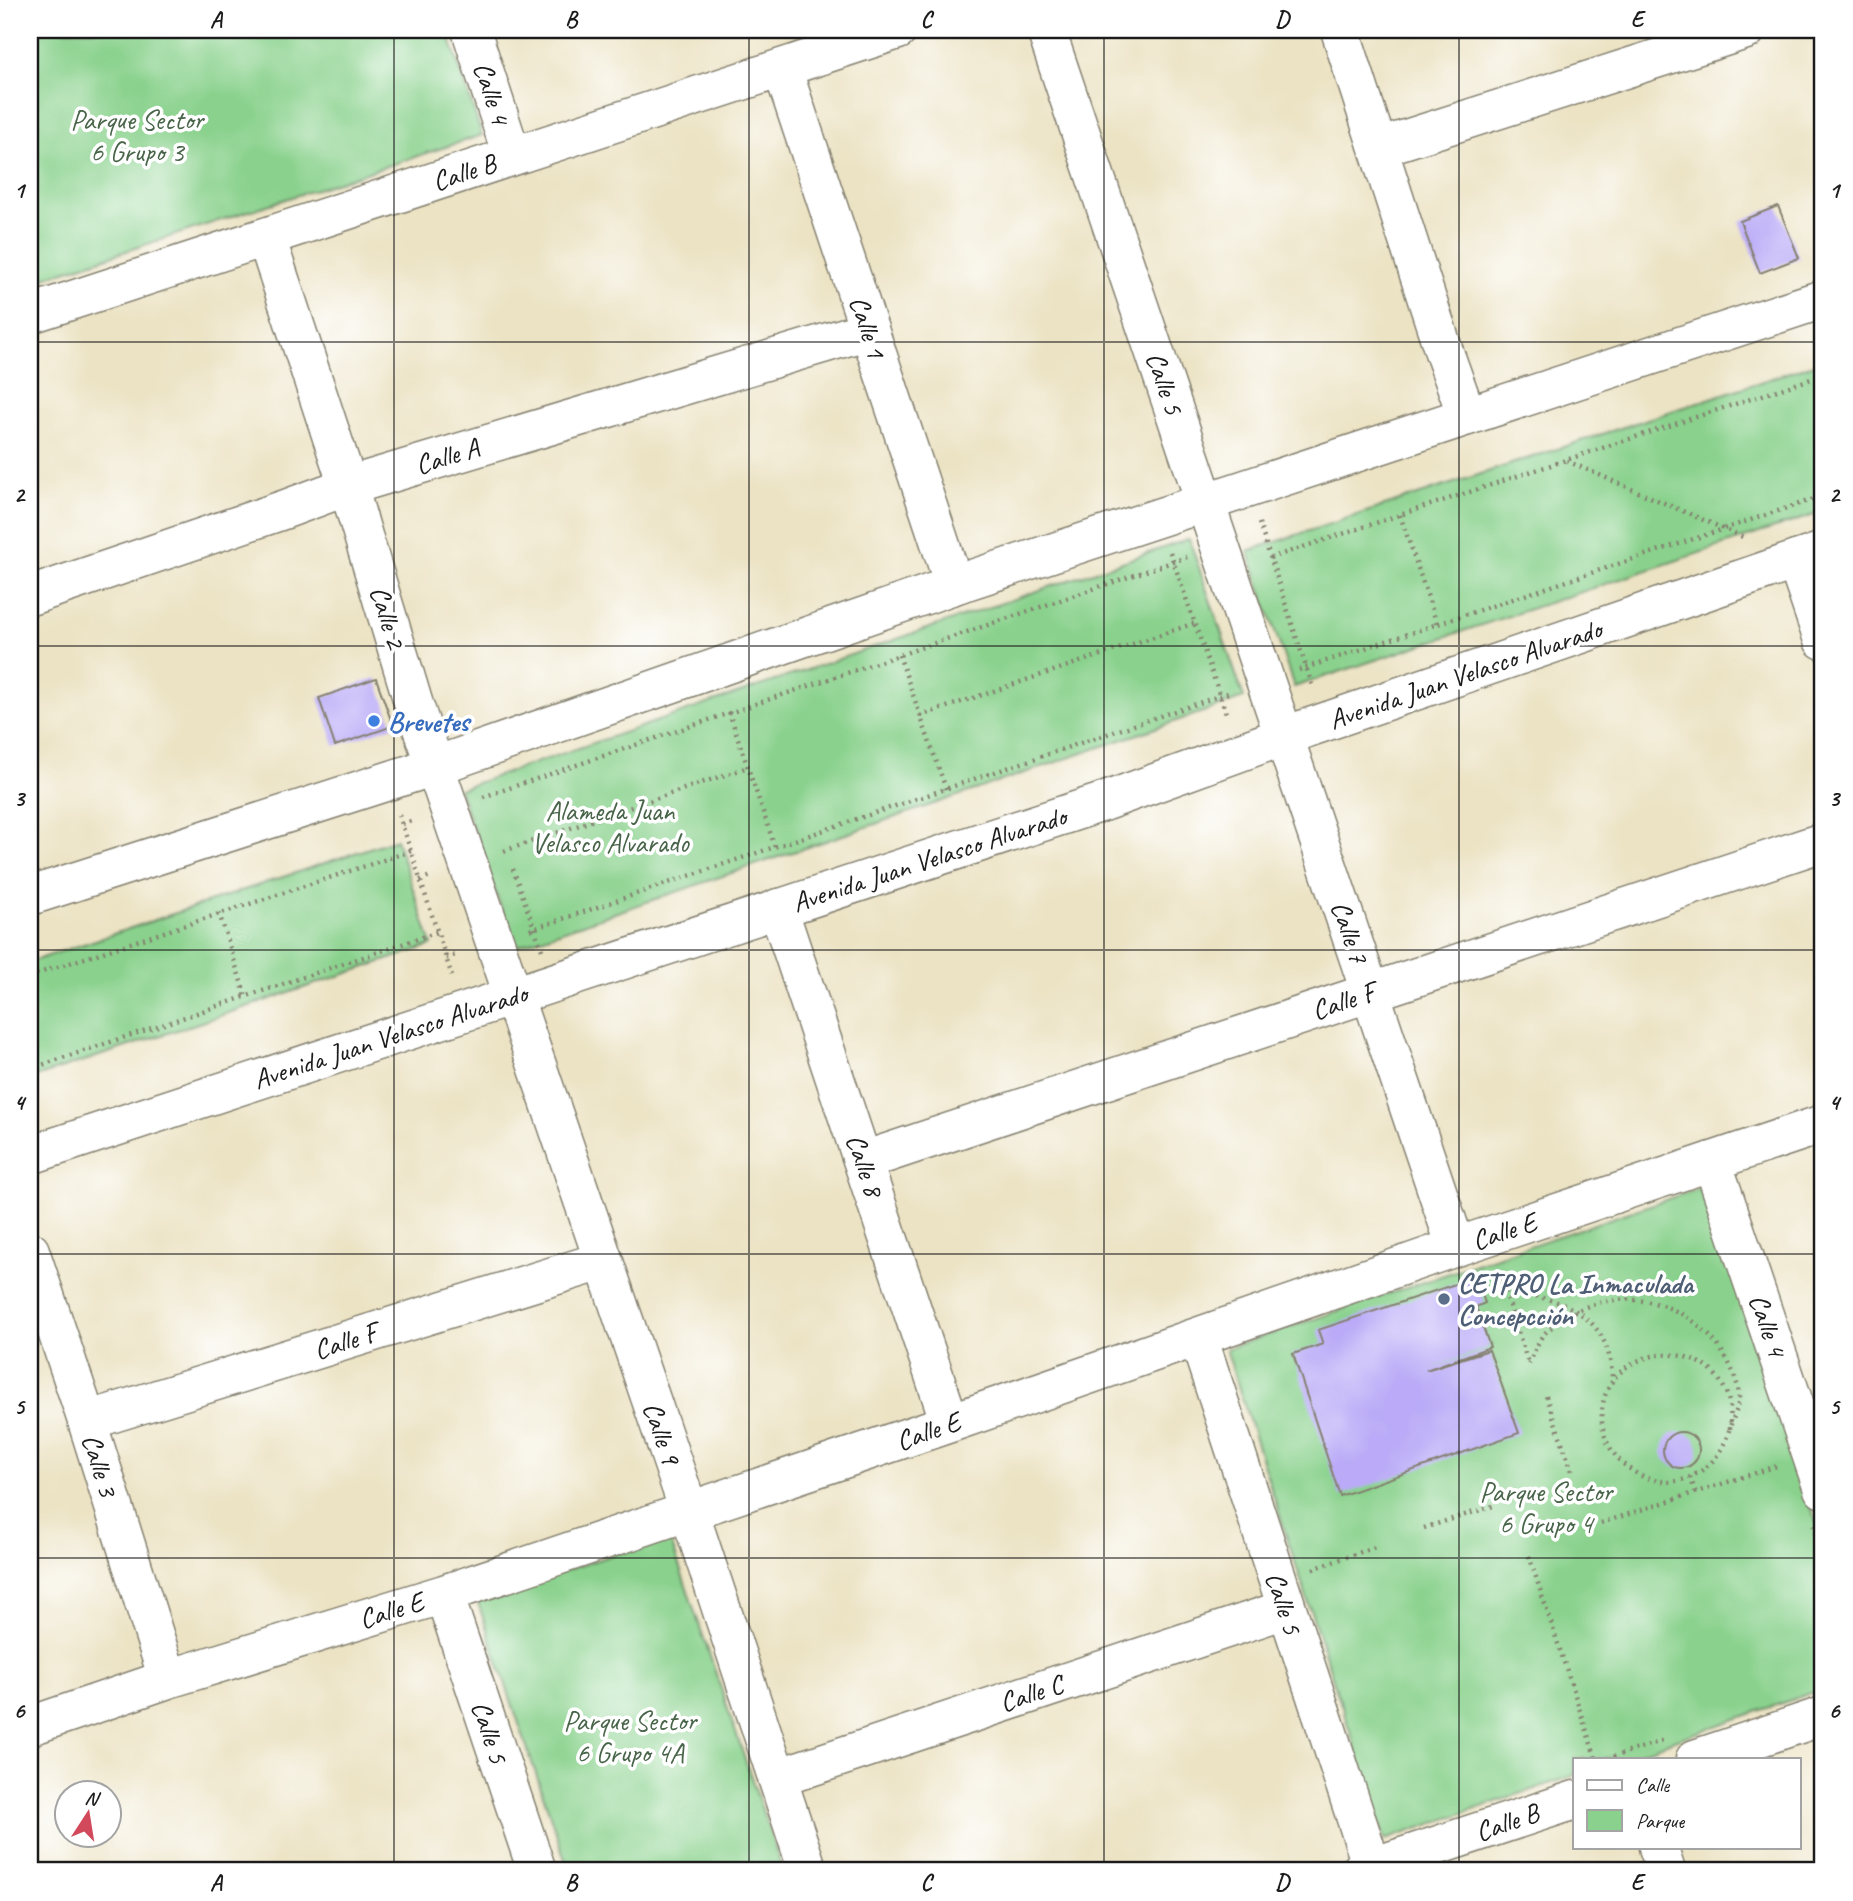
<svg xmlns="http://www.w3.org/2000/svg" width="1853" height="1901" viewBox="0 0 1853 1901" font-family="Caveat,sans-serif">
<rect width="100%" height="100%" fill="#fff"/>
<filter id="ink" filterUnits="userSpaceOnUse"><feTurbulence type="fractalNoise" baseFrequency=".0143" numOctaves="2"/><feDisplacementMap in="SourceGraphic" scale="14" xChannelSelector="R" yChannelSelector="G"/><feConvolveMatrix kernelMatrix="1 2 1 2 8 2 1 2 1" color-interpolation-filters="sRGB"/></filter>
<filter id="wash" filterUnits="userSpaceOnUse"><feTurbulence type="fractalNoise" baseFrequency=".00686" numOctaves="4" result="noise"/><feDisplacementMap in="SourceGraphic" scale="28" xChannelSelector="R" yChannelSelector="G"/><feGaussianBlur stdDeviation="1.57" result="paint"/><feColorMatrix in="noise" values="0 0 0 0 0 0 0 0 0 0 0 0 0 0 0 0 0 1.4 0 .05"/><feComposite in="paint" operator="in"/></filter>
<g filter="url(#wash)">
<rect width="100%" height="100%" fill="#ece3c4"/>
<!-- green -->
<path fill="#89d18c" stroke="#527654" stroke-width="2" d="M 30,30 L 447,30 L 482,135 L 31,282 Z
M 1823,361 L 1823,512 L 1294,687 L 1248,551 Z
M 1189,539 L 1244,698 L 515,947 L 459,789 Z
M 396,839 L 432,945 L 30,1079 L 30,962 Z
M 1706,1186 L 1823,1543 L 1823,1689 L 1620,1759 L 1575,1759 L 1575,1775 L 1385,1840 L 1226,1349 Z
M 669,1536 L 783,1871 L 569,1871 L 477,1600 Z"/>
<g id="blocks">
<!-- building -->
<path fill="#baaaf7" d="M 1778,206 L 1799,258 L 1760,273 L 1740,221 Z
M 376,678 L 393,726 L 335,746 L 319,698 Z
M 1476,1277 L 1485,1303 L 1476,1307 L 1490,1347 L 1426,1370 L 1489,1350 L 1519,1433 L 1340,1496 L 1293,1354 L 1323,1344 L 1318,1330 Z
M1663 1450a18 18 0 1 1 36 0a18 18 0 1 1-36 0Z"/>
</g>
</g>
<g filter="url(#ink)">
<use href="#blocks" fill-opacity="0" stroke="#848070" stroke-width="2"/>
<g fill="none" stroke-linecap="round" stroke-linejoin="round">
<defs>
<path id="minor" d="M 471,30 L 512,156
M 1046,30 L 1456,1247
M 1340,30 L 1444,352 L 1467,416
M 782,68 L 954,585
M 1378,148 L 1746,30
M 266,237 L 348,486 L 414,705 L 689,1511 L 808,1871
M 30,314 L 898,30
M 1796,560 L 1823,640
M 30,596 L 283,510 L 348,486 L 869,330
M 778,908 L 950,1423
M 863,1161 L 1823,842
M 1712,1161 L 1823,1489
M 30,1251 L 87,1421 L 168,1679
M 1198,1337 L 1372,1867
M 87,1421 L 602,1261
M 444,1594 L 537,1871
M 30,1726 L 168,1679 L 444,1594 L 950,1423 L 1456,1247 L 1823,1124
M 1695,1759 L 1823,1716
M 777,1778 L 1286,1609
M 1658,1847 L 1666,1871
M 1360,1871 L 1575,1800"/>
<path id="tertiary" d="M 30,896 L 435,766 L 954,585 L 1823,299
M 30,1155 L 1100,803 L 1284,736 L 1823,551"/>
</defs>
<!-- minor casing -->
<use href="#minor" stroke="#848070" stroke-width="41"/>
<!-- tertiary casing -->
<use href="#tertiary" stroke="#848070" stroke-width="41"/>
<!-- path -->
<path stroke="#848070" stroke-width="4.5" stroke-dasharray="2 5" stroke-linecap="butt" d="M 1567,461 L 1745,538
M 1400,515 L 1437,624
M 1259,523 L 1313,688
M 1170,552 L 1227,716
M 1270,558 L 1823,375
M 899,655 L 946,789
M 1299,670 L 1823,496
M 729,712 L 775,847
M 920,716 L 1195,623
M 483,797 L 1187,557
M 399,815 L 452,976
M 402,824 L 415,820
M 504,851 L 748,767
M 513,869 L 542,950
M 420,880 L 433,875
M 219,913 L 246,997
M 530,930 L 1231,692
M 446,958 L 459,954
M 30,976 L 411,851
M 30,1069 L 438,932
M 1499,1272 L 1528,1363
M 1503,1284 C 1520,1293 1536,1296 1554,1301 C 1594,1314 1612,1341 1612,1382
M 1529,1364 C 1534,1354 1538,1339 1546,1332 C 1599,1282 1680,1291 1721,1350 C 1730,1363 1739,1382 1739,1399 C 1738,1407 1734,1417 1731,1424 C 1725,1446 1716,1463 1696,1474 C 1657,1497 1605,1465 1602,1422 C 1596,1341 1719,1329 1730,1408 C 1731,1414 1730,1422 1730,1429
M 1546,1396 L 1572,1471
M 1690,1477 L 1696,1493
M 1601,1523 L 1777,1466
M 1813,1525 L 1823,1557
M 1424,1528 L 1493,1506
M 1529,1556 L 1596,1759
M 1313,1569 L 1378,1546
M 1607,1759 L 1664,1740"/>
<!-- minor -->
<use href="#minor" stroke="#fff" stroke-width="38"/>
<!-- tertiary -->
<use href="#tertiary" stroke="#fff" stroke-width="38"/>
</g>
</g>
<!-- grid -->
<path fill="none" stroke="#1c1c1c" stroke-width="2" stroke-opacity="0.55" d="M 394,30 L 394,1871M 749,30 L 749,1871M 1104,30 L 1104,1871M 1459,30 L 1459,1871M 30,342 L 1823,342M 30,646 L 1823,646M 30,950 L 1823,950M 30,1254 L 1823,1254M 30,1558 L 1823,1558"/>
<!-- markers -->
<circle fill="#3f7fe0" stroke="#fff" stroke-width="2.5" cx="374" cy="721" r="7"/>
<circle fill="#5c6f8a" stroke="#fff" stroke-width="2.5" cx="1444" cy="1299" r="7"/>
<g text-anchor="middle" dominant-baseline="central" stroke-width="7" stroke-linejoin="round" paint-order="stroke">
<!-- street labels -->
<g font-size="28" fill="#1c1c1c" stroke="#fff">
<text transform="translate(492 93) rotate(72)">Calle 4</text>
<text transform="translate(464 172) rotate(-18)">Calle B</text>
<text transform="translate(868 327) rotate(72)">Calle 1</text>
<text transform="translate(1165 383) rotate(71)">Calle 5</text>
<text transform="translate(447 456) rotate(-17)">Calle A</text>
<text transform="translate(388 617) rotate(73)">Calle 2</text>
<text transform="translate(1465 674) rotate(-19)">Avenida Juan Velasco Alvarado</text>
<text transform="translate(929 859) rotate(-18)">Avenida Juan Velasco Alvarado</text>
<text transform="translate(1350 932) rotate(71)">Calle 7</text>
<text transform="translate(1343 1001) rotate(-18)">Calle F</text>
<text transform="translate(390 1036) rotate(-18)">Avenida Juan Velasco Alvarado</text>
<text transform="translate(865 1165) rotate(71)">Calle 8</text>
<text transform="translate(1504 1231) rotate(-18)">Calle E</text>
<text transform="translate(1768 1325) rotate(71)">Calle 4</text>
<text transform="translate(345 1341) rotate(-17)">Calle F</text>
<text transform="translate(928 1431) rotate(-19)">Calle E</text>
<text transform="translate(662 1433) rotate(71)">Calle 9</text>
<text transform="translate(100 1465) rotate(73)">Calle 3</text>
<text transform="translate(1284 1603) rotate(72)">Calle 5</text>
<text transform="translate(391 1610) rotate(-17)">Calle E</text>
<text transform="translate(1031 1693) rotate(-18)">Calle C</text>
<text transform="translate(490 1732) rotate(72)">Calle 5</text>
<text transform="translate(1507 1822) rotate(-19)">Calle B</text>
</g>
<!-- park labels -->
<g font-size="28" fill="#486449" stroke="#fff">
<text x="137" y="119">Parque Sector<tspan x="137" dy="32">6 Grupo 3</tspan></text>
<text x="610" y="810">Alameda Juan<tspan x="610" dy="32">Velasco Alvarado</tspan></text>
<text x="1546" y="1491">Parque Sector<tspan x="1546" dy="32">6 Grupo 4</tspan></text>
<text x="630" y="1720">Parque Sector<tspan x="630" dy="32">6 Grupo 4A</tspan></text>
</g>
<!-- shop labels -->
<g font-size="28" font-weight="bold" fill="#366cbe" stroke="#fff" text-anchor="start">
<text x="388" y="721">Brevetes</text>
</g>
<!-- service labels -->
<g font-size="28" font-weight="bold" fill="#4e5e75" stroke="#fff" text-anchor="start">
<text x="1458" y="1283">CETPRO La Inmaculada<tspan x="1458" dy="32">Concepcción</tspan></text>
</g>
</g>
<!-- margin -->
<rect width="1853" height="1901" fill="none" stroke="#fff" stroke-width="77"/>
<!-- legend -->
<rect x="1573" y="1758" width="228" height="91" fill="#ffffff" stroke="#a4a4a4" stroke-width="2"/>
<rect x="1587" y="1780" width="35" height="10" fill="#ffffff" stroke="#a4a4a4" stroke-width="2"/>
<text x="1636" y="1792" font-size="21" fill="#1c1c1c">Calle</text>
<rect x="1587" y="1810" width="35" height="21" fill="#89d18c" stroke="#a4a4a4" stroke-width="2"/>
<text x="1636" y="1828" font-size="21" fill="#1c1c1c">Parque</text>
<!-- north arrow -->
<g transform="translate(88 1814) rotate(12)"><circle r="33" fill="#ffffff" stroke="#a4a4a4" stroke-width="2"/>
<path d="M0-5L12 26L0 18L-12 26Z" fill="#d1495b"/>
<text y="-10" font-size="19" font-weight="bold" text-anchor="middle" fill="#1c1c1c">N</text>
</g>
<rect x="38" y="38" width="1776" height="1824" fill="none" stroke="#1c1c1c" stroke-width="2.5"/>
<g font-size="23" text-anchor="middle" font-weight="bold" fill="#1c1c1c">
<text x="216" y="27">A</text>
<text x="571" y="27">B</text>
<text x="926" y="27">C</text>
<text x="1282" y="27">D</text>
<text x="1637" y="27">E</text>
<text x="19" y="198">1</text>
<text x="1834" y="198">1</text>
<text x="19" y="502">2</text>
<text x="1834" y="502">2</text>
<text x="19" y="806">3</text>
<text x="1834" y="806">3</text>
<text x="19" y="1110">4</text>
<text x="1834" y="1110">4</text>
<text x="19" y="1414">5</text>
<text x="1834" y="1414">5</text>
<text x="19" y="1718">6</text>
<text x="1834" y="1718">6</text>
<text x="216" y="1890">A</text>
<text x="571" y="1890">B</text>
<text x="926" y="1890">C</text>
<text x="1282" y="1890">D</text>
<text x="1637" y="1890">E</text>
</g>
</svg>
